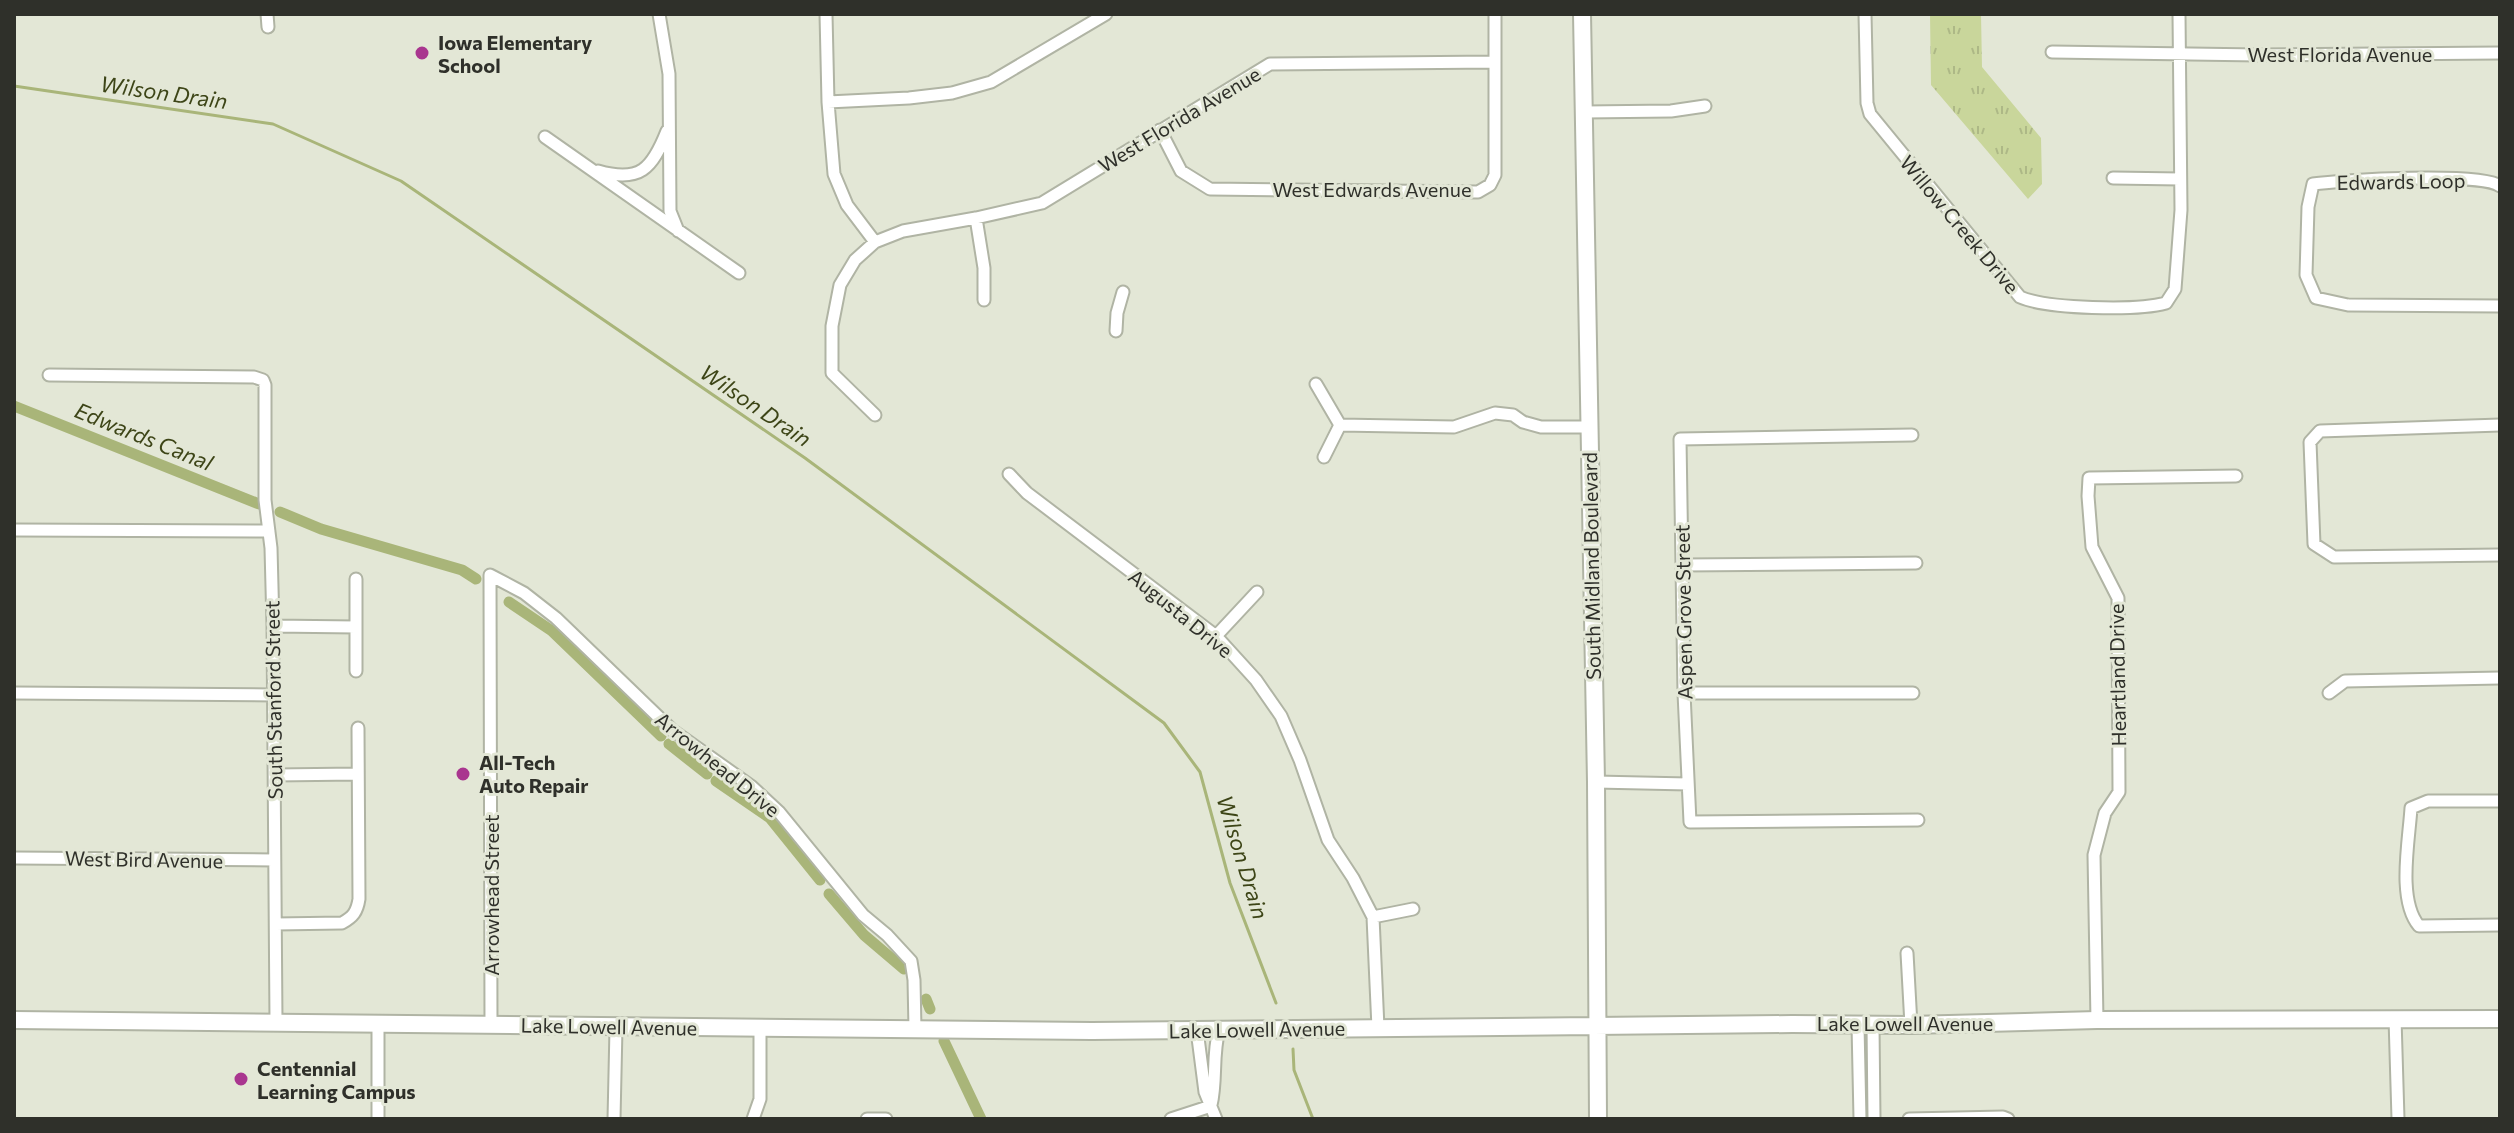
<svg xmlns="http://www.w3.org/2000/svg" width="2514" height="1133" viewBox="0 0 2514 1133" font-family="Commissioner,sans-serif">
<defs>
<pattern id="grass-tufts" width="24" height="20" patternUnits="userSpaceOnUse" patternTransform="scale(2)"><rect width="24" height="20" fill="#c9d69b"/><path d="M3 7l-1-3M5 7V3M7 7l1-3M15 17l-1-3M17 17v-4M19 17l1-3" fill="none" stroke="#adb886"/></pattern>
</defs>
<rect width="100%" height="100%" fill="#e3e7d6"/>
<!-- grass -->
<path fill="url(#grass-tufts)" d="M 1930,14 L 1981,14 L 1982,67 L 2041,138 L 2042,184 L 2028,199 L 1931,85 Z"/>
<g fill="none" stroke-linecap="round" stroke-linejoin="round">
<!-- stream -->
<path stroke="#a9b579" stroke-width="3" d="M 14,86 L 273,124 L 401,181 L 805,458 L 1164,723 L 1200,772 L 1230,883 L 1276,1003
M 1293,1049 L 1294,1070 L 1313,1119"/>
<!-- canal -->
<path stroke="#a9b579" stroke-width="11" d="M 14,406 L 259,504
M 280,512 L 321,529 L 462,570 L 476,579
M 509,602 L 552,631 L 661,736
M 669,744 L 707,774
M 716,781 L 770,818 L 820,880
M 829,894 L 864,935 L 904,969
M 926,999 L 930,1009
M 944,1041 L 981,1119"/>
<defs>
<path id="minor" d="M 267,14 L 268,27
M 659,14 L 669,74 L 670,211 L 678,231
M 826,14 L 828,102 L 834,174 L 847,205 L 875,242
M 1865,14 L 1867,103 L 1870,114 L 2020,297 C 2047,309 2137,311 2166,303 L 2175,289 L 2181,210 L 2179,14
M 2052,52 L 2259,55 L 2500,53
M 828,102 L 909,98 L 952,93 L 991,82 L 1106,14
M 1585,112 L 1671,111 L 1705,106
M 1160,130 L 1181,171 L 1210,189 L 1478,192 L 1490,185 L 1495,175 L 1495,14
M 545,137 L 739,273
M 598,171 C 640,183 652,169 667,131
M 2113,178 L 2180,179
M 2500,186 C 2481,172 2341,180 2313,184 L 2308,207 L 2306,275 L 2316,298 L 2348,305 L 2500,306
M 976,218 L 984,268 L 984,300
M 1116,331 L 1117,313 L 1123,292
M 49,375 L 254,377 L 263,380 L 265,385 L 265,500 L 271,548 L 273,626 L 276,1021
M 1316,384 L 1340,425
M 875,415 L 832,373 L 832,326 L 840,285 L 855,260 L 875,242 L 903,231 L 976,218 L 1042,203 L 1270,64 L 1495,62
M 1340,425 L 1454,427 L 1495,413 L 1513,415 L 1523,422 L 1541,427 L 1589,427
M 2500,425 L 2320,431 L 2310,442 L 2314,544 L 2334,557 L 2500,555
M 1912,435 L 1680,439 L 1684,693 L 1690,822 L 1918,820
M 1324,457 L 1340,425
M 1009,474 L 1027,493 L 1216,636 L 1256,680 L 1281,716 L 1300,760 L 1328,840 L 1353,878 L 1373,917 L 1378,1028
M 14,530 L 269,531
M 1683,565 L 1916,563
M 356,579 L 356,671
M 273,626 L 356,627
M 1216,636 L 1257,592
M 14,693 L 274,695
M 1684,693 L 1913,693
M 2329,693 L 2345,681 L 2500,678
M 275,775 L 357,774
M 1596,782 L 1688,784
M 2500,801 L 2428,801 L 2411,808 C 2409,841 2397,900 2419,926 L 2500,925
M 14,858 L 274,860
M 1373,917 L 1413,909
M 276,924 L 342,923 C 353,917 357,912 359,899 L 358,728
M 1907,953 L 1911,1025
M 2395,1018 L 2398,1119
M 2097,1020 L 2094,855 L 2105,813 L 2119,792 L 2118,598 L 2092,547 L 2088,496 L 2089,478 L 2236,476
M 491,1024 L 490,575 L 524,593 L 556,618 L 672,730 L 751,786 L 779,812 L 863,915 L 887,935 L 911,961 L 914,980 L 915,1029
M 1858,1025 L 1860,1119
M 1873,1025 L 1874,1119
M 1197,1030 L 1205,1092 L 1216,1119
M 1211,1105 C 1217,1081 1212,1055 1219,1030
M 378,1119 L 378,1023
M 614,1119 L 616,1028
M 753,1119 L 760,1099 L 760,1028
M 867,1119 L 886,1119
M 1171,1119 L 1211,1106
M 1909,1119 L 2003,1117 L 2008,1119"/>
<path id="secondary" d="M 1582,14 L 1596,782 L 1598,1119
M 14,1020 L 1092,1031 L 1792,1024 L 1911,1025 L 2097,1020 L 2500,1019"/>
</defs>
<!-- minor casing -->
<use href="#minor" stroke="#b0b4a4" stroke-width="15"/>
<!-- secondary casing -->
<use href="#secondary" stroke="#b0b4a4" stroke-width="20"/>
<!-- minor -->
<use href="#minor" stroke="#fff" stroke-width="11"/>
<!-- secondary -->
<use href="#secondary" stroke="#fff" stroke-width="16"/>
</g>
<!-- markers -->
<g fill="#a9368f" stroke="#e3e7d6" stroke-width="3">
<circle cx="422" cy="53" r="8"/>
<circle cx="463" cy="774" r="8"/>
<circle cx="241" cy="1079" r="8"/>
</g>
<g text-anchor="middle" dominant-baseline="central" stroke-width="6" stroke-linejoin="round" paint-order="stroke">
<!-- poi labels -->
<g font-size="20" font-weight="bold" fill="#2f302a" stroke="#e3e7d6" text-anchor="start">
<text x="438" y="42">Iowa Elementary<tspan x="438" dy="23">School</tspan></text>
<text x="479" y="762">All-Tech<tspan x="479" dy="23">Auto Repair</tspan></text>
<text x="257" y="1068">Centennial<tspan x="257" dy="23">Learning Campus</tspan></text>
</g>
<!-- street labels -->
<g font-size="20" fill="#2f302a" stroke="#e3e7d6">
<text x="2340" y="54">West Florida Avenue</text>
<text transform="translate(1179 119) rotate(-31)">West Florida Avenue</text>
<text transform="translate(2401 181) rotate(-1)">Edwards Loop</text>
<text x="1372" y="189">West Edwards Avenue</text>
<text transform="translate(1960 224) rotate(50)">Willow Creek Drive</text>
<text transform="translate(1591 566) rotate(-91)">South Midland Boulevard</text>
<text transform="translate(1683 612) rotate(-91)">Aspen Grove Street</text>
<text transform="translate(1181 613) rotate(39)">Augusta Drive</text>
<text transform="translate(2117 675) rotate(-91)">Heartland Drive</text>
<text transform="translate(273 700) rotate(-91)">South Stanford Street</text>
<text transform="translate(718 764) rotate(39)">Arrowhead Drive</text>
<text transform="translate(144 859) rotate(1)">West Bird Avenue</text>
<text transform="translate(491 895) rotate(-90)">Arrowhead Street</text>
<text x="1905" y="1023">Lake Lowell Avenue</text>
<text transform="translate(609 1026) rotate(1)">Lake Lowell Avenue</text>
<text transform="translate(1257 1029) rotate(-1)">Lake Lowell Avenue</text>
</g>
<!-- water labels -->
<g font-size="22" font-style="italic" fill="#3d4517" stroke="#e3e7d6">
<text transform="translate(164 92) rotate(8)">Wilson Drain</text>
<text transform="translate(756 405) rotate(34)">Wilson Drain</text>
<text transform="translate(144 436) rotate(22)">Edwards Canal</text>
<text transform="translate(1243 857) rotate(73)">Wilson Drain</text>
</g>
</g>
<!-- border -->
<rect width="2514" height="1133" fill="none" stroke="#2f302a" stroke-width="32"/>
</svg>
